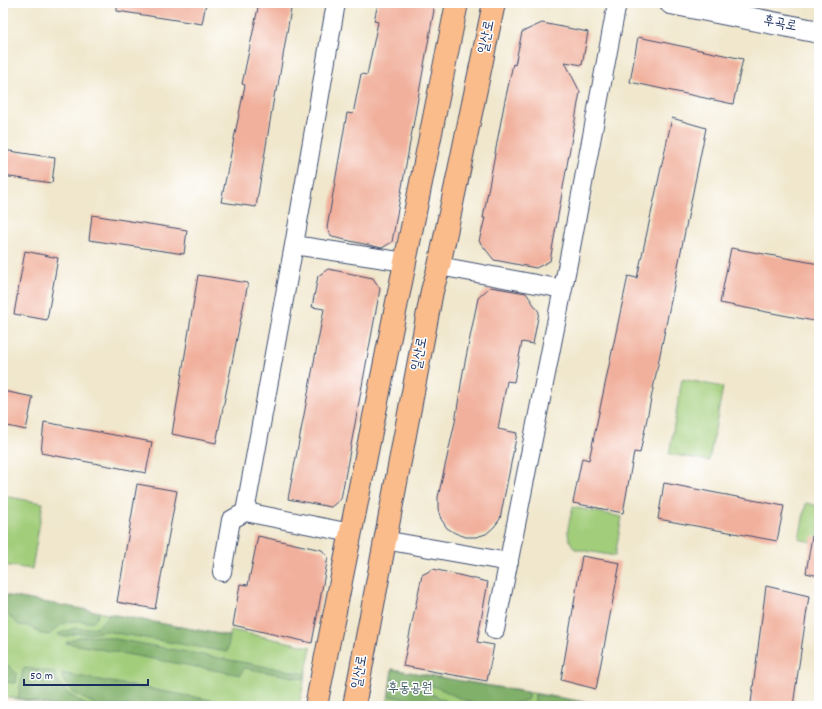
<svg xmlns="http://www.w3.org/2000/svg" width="822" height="709" viewBox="0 0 822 709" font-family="Dekko,'Poor Story',sans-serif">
<rect width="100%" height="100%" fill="#fff"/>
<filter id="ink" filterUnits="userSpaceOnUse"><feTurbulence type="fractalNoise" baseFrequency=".025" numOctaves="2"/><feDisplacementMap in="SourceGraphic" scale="8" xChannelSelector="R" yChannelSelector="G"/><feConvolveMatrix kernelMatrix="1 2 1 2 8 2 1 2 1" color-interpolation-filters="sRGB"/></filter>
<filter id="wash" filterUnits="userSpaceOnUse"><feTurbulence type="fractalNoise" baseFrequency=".012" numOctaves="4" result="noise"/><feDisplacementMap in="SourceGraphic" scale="16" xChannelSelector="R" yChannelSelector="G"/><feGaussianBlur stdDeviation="0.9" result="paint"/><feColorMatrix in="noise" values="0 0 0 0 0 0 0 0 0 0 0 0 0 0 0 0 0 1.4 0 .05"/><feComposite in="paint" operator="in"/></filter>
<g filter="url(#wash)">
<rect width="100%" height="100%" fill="#f0e7cc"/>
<!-- green -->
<path fill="#a2cd7a" stroke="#5e7e6c" d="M 682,379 L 723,387 L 709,461 L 669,454 Z
M 3,496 L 43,503 L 32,569 L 3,565 Z
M 806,503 L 819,506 L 819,544 L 799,539 Z
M 573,507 L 622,517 L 615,556 L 575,549 C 563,534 569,524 573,507 Z
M 3,595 L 230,636 L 231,630 L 311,647 L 299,706 L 53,706 L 3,696 Z
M 392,669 L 609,706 L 387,706 Z"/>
<!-- forest -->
<path fill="#81b06a" stroke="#4e7064" d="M 3,595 L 100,612 C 91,628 87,620 73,621 C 64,621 55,629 49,635 L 41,634 L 28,626 L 19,625 L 3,610 Z
M 110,614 L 230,636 L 227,652 L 105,631 L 89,634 L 77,633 L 63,637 L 58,634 L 75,628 L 84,629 L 97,627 Z
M 99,636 L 306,674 L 305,679 L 244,668 L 241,675 L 66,643 L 78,637 Z
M 3,665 L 9,666 L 17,674 L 16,683 L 3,682 Z
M 25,668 L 54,672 C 60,691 72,697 89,706 L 53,706 L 18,698 L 23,670 Z
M 392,669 L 529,693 L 527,700 C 512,704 497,707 482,705 C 468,703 457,697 445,691 C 429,683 408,680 391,681 Z
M 61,673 L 217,701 L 216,706 L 98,706 L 75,694 L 65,684 Z
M 401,685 L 424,690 L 456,706 L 445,706 L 389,696 L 390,686 Z
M 535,694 L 609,706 L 551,706 L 535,702 Z"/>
<g id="blocks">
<!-- building -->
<path fill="#f1b09c" d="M 117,3 L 206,3 L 202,24 L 117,11 Z
M 259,3 L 292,3 L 277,91 L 275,91 L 256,207 L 221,202 L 245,85 L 242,84 Z
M 378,3 L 429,3 L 434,10 L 392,242 L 382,248 L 332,237 L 327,228 L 347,113 L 353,114 L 361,74 L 367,75 L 378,22 L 374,21 Z
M 542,23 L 588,32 L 582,65 L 565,62 L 580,92 L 550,261 L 536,268 L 494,260 L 479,241 L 485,218 L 483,218 L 504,105 L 513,64 L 515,65 L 522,32 Z
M 638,37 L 743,59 L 733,104 L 630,82 Z
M 672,118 L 706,128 L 640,453 L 634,452 L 623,513 L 573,503 L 582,458 L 589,460 L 628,276 L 637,278 Z
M 3,150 L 55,158 L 52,183 L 3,176 Z
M 92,215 L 187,230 L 184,254 L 89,240 Z
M 731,248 L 819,264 L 819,322 L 720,303 Z
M 25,251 L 58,258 L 47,320 L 14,314 Z
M 328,269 L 373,278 L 380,289 L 341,499 L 331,507 L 288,499 L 324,309 L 312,307 L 318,276 Z
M 198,275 L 248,283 L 216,443 L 172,434 Z
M 490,287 L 526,293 L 539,312 L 533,344 L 522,342 L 514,382 L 507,381 L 498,429 L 517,433 L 500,519 L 494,527 L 486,534 L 476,537 L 466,537 L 455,533 L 447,528 L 441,519 L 438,509 L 438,497 L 455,422 L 463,372 L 478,298 Z
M 3,391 L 33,397 L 26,430 L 3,425 Z
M 44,422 L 152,442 L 146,473 L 41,453 Z
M 664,483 L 784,506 L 777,541 L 658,519 Z
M 137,484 L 177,491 L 155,609 L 117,602 Z
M 258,536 L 322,550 L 328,557 L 312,643 L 233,625 L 240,584 L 248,585 Z
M 812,536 L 819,537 L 819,576 L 806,573 Z
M 582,556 L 620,563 L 596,689 L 561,680 Z
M 433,569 L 488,582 L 477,642 L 494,645 L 487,681 L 403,666 L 422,575 Z
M 766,586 L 809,596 L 793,706 L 764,706 L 751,703 Z"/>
</g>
</g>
<g filter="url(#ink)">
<use href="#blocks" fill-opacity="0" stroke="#3b4b6e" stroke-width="1"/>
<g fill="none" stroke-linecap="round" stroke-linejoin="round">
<defs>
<path id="minor" d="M 294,245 L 405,262
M 439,266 L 563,289
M 245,512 L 351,533
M 384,540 L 509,562
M 222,572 L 231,520 L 245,512 L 294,245 L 336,3
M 495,630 L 569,258 L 617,3"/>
<path id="tertiary" d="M 671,3 L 819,32"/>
<path id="primary" d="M 316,706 L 457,3
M 354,706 L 432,291 L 439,266 L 494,3"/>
</defs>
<!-- minor casing -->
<use href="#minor" stroke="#3b4b6e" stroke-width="20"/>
<!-- tertiary casing -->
<use href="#tertiary" stroke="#3b4b6e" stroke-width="24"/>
<!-- primary casing -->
<use href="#primary" stroke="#3b4b6e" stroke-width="24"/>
<!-- minor -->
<use href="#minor" stroke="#fff" stroke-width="18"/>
<!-- tertiary -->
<use href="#tertiary" stroke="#fff" stroke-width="22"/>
<!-- primary -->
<use href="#primary" stroke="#fabc8b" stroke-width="22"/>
</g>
</g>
<g text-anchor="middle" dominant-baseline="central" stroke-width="3" stroke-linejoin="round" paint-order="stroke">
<!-- street labels -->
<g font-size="14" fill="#1b2f5e" stroke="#fff">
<text transform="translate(780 24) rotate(11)">후곡로</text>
<text transform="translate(487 37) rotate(-78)">일산로</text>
<text transform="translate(420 354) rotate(-79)">일산로</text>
<text transform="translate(360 672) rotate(-80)">일산로</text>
</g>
<!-- park labels -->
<g font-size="14" fill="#445e66" stroke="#fff">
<text x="410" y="689">후동공원</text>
</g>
</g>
<!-- margin -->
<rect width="822" height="709" fill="none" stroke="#fff" stroke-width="16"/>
<!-- scale -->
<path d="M24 679v6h124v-6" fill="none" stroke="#1b2f5e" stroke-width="2"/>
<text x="30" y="679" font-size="12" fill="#1b2f5e" stroke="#ffffff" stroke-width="3" paint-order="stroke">50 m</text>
</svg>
